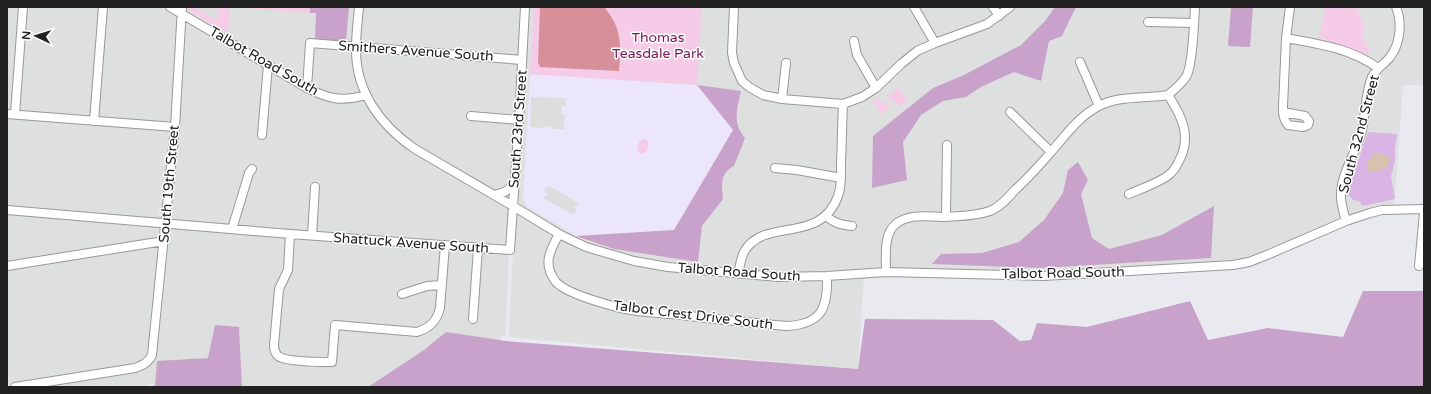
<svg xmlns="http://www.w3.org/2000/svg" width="1431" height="394" viewBox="0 0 1431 394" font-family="'Varela Round',sans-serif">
<rect width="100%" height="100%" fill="#e9eaf0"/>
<!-- residential -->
<path fill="#dedfdf" d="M 7,7 L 1424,7 L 1424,85 L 1403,85 L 1394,210 L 1371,214 L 1236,263 L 1099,274 L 864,274 L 858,369 L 509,337 L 513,251 L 509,250 L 505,336 L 501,335 L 498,387 L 162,387 L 147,383 L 146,387 L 7,387 Z"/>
<!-- education -->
<path fill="#ebe6fc" d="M 530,74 L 697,85 L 738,125 L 677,231 L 576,236 L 526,206 L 523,197 Z"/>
<!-- grass -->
<path fill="#d9b4e5" d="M 1368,132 L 1397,134 L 1395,149 L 1395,161 L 1391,176 L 1395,199 L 1362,206 L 1360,202 L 1352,199 L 1347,193 Z"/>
<!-- forest -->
<path fill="#c9a2cc" d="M 310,7 L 349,7 L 346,41 L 315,40 L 316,13 L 310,13 Z
M 1055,7 L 1076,7 L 1062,36 L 1049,41 L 1041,81 L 1014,72 L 981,87 L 966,97 L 943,101 L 921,115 L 903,142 L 907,180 L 872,188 L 873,136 L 933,88 L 964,75 L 1021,45 L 1045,21 Z
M 1231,7 L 1253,7 L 1250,47 L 1228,46 Z
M 697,85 L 741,91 C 737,109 732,123 745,138 L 734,166 C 719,174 722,185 723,199 L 702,226 L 698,262 L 614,249 L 576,236 L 674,230 L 733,130 Z
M 1078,162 L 1088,180 L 1081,194 L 1092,238 L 1109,249 L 1162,235 L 1214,206 L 1211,258 L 1041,268 L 932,264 L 941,254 L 982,253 L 1019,242 L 1044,220 L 1063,193 L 1068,170 Z
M 1363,291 L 1424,291 L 1424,387 L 368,387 L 424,350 L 446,332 L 506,341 L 858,369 L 865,319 L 993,320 L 1020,341 L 1031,340 L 1037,323 L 1087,327 L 1190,301 L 1208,340 L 1268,328 L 1343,337 Z
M 215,325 L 239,327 L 242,387 L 155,387 L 157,361 L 208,358 Z"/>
<!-- park -->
<path fill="#f5cbe8" d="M 190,7 L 230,7 L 228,34 L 190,11 Z
M 233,7 L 310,7 L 310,13 Z
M 534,7 L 702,7 L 697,85 L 530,74 Z
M 1326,7 L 1356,7 L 1363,23 L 1363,40 L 1371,50 L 1367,54 L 1319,37 Z
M 899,88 L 908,101 L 900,106 L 887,96 Z
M 877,97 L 882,102 L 890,104 L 882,115 L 872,100 Z
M 644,139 L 647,140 L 649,144 L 647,151 L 643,154 L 639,153 L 637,149 L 639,142 Z"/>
<!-- pitch -->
<path fill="#d78f99" d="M 540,7 L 604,7 C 622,28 621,44 619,71 L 540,67 L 538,62 Z"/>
<!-- parking -->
<path fill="#ddd" d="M 198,7 L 212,7 L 222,13 L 217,15 L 217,20 L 198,10 Z
M 531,97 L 566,98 L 566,106 L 561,106 L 561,114 L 565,114 L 564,129 L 553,129 L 553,127 L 546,126 L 545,128 L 530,127 Z
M 550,186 L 580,204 L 574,207 L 577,211 L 572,214 L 543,198 L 548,195 L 544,189 Z"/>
<!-- water -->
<path fill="#d9c2ae" d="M 1375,153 L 1389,156 L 1389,163 L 1387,167 L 1377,171 L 1367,171 L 1367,161 L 1371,159 L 1372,155 Z"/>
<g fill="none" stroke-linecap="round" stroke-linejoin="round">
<defs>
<path id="minor" d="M 170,7 L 307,88 C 329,99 341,102 366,95
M 359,7 C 358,20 356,34 356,47 C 355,91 380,125 415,149 L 513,206 L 559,234 L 586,247 L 634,261 L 668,267 L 779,277 L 827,276 L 886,272 L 1043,276 L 1233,265 L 1249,262 L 1267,255 L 1346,221 L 1370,213 L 1382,210 L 1424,209
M 734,7 L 732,53 L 734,63 L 742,81 L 749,87 L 763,95 L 782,99 L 843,104 L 862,97 L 876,88 L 901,64 L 917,51 L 935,43 L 987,24 L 1010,7
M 914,7 L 935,43
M 993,7 L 999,16
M 1148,22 L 1194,23
M 1286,38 C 1319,44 1350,48 1378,68
M 854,41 L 857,55 L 876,88
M 1080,62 L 1099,106
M 307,88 L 310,43 L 522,60
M 782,99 L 786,63
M 1010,112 L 1051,152
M 1283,112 L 1305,116 L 1309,121 L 1308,125 L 1303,127 L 1288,125 C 1283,119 1283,114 1283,106 L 1286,38 L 1290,7
M 7,114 L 175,127
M 15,114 L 23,7
M 471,116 L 519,120
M 94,121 L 103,7
M 262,135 L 268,65
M 775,168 L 797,170 L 841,178
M 1129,194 C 1141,189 1155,184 1166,177 C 1172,173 1176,168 1179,161 C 1192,137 1182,116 1168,95 C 1175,89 1183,83 1187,75 C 1193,62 1194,23 1195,7
M 494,195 C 503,193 510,191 514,181
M 7,210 L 290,234 L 510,250 L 519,120 L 525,7
M 826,216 C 834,223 841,225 852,226
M 946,217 L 947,145
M 1346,221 C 1344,213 1341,205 1341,197 C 1340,174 1357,152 1362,130 C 1366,112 1365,94 1372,77 C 1377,67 1385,64 1390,57 C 1401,43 1402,22 1396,7
M 232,229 L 249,173 L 252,169
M 290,234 L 288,270 L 279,289 L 274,345 C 274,349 275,353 278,356 C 286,362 320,362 332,362 L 335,325 L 417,332 C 430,328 437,321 440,308 L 445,245
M 559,234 C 550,251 542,264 556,282 C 565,293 605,304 620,308 C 640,313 661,313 681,315 C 716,319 751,323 787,326 C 822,324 828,308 827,276
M 312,235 L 315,187
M 7,266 L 164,241
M 1419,266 L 1424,213
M 886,272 C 886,256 883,233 897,223 C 911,213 929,217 945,217 C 959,216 976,216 990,211 C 1000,207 1008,198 1015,190 C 1028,178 1040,165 1051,152 C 1065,136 1079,116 1099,106 C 1120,95 1145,99 1168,95
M 738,273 C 740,266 741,258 744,252 C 764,216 820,246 838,196 C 842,186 841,173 841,162 C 842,143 842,124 843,104
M 402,294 L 427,286 L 442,285
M 473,319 L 478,248
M 15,387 L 135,368 C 143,365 148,363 152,355 L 175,127 L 182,7"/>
</defs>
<!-- minor casing -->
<use href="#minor" stroke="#989898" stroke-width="10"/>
<!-- minor -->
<use href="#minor" stroke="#fff" stroke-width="8"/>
</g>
<g text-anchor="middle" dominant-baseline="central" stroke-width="3" stroke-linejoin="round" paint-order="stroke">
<!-- park labels -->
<g font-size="14" fill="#771758" stroke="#fff">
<text x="658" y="37">Thomas<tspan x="658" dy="16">Teasdale Park</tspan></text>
</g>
<!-- street labels -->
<g font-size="14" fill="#212121" stroke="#fff">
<text transform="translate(416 51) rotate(4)">Smithers Avenue South</text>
<text transform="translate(264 61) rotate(30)">Talbot Road South</text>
<text transform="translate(518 129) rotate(-86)">South 23rd Street</text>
<text transform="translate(1359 134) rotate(-75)">South 32nd Street</text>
<text transform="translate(169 184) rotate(-85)">South 19th Street</text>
<text transform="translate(411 243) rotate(4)">Shattuck Avenue South</text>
<text transform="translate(739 272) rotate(4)">Talbot Road South</text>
<text transform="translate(1063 273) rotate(-1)">Talbot Road South</text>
<text transform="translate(693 315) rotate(7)">Talbot Crest Drive South</text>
</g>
</g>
<!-- border -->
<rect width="1431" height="394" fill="none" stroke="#212121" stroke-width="16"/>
<!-- north arrow -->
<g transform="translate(36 36) rotate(274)" stroke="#ffffff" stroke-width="3" paint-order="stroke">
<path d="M0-3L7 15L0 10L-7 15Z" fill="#212121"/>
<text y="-6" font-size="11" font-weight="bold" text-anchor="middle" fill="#212121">N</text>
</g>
</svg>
